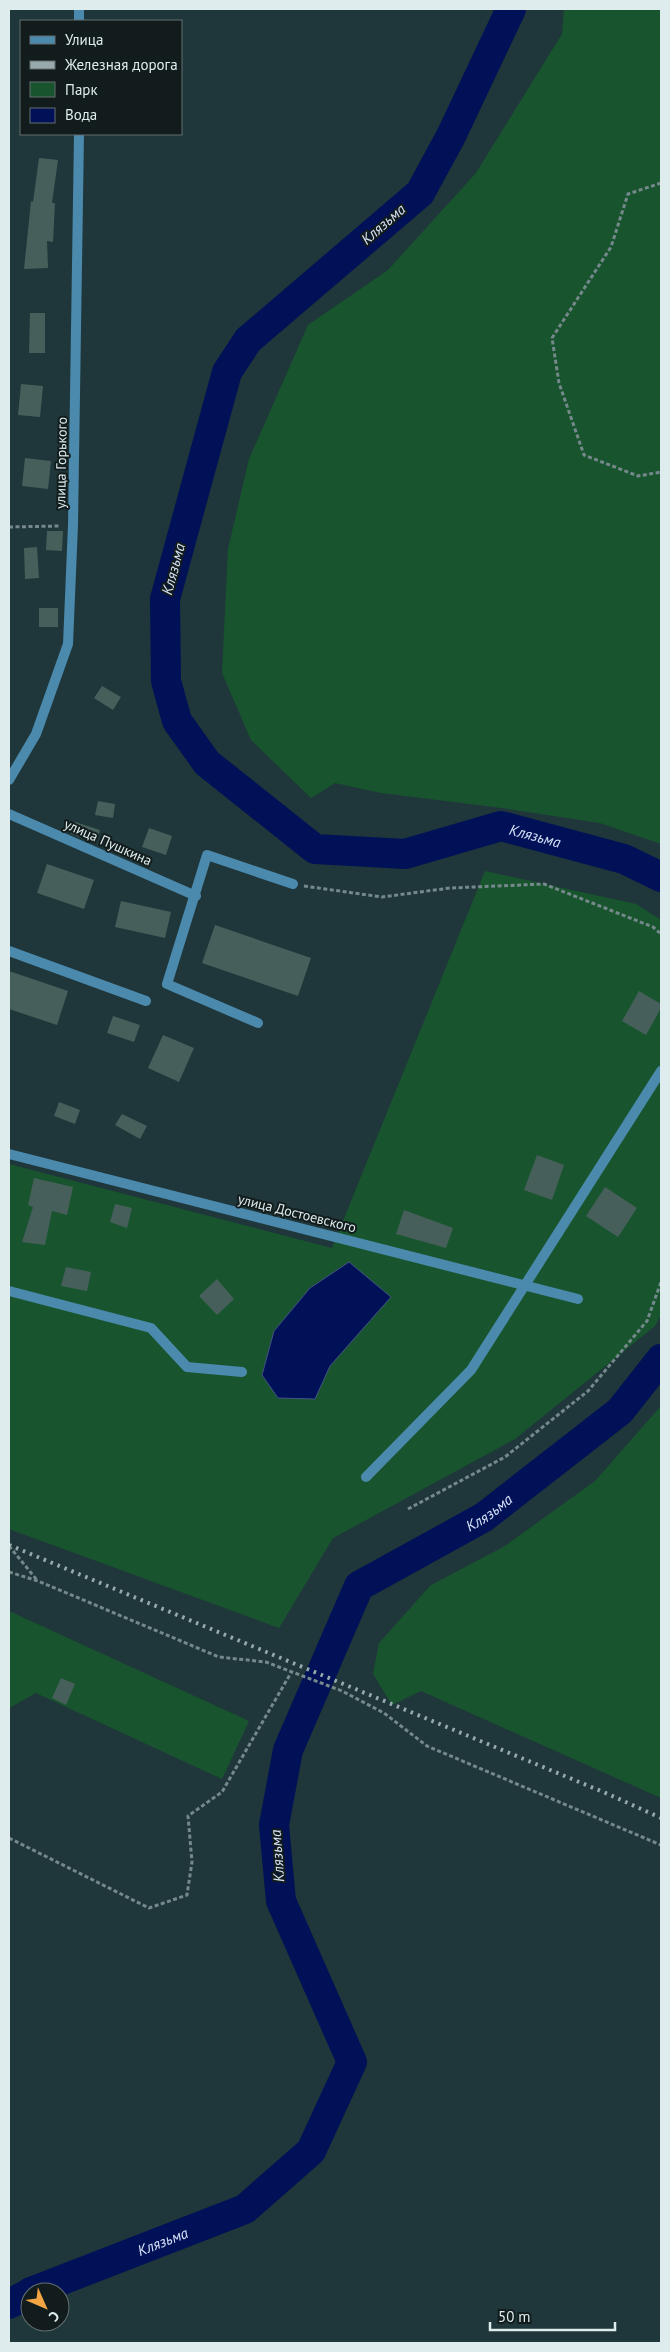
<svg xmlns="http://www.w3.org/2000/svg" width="670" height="2352" viewBox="0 0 670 2352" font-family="'PT Sans',sans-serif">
<rect width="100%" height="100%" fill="#1f373a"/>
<!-- green -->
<path fill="#18552e" d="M 564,9 L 661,9 L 661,844 L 600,823 L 502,808 L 381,793 L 335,783 L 311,798 L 251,740 L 222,673 L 228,549 L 249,459 L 308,325 L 388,270 L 476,173 L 562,34 Z
M 485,871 L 636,904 L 661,920 L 661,1315 L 655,1326 L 515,1439 L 333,1538 L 279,1628 L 9,1529 L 9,1164 L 332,1248 Z
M 661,1406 L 661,1798 L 421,1691 L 392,1705 L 373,1674 L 379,1643 L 431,1585 L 505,1546 L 595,1481 Z
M 9,1611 L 249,1721 L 222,1779 L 36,1693 L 9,1708 Z"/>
<!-- water -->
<path fill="#001157" stroke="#435384" d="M 349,1262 L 391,1297 L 330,1366 L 315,1399 L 278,1398 L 262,1375 L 274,1331 L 310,1288 Z"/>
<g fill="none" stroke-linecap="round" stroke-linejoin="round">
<!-- river -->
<g stroke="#001157" stroke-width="30">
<path id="s1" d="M 511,9 L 451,136 L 420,193 L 248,340 L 227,372 L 165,599 L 166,681 L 177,721 L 207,763 L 315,849 L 405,854 L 501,826 L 624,859 L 661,877"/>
<path id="s2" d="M 31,2292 L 245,2209 L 311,2151 L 352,2062 L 281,1901 L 274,1825 L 288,1750 L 359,1586 L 484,1517 L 620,1411 L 661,1359"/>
<path d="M 9,2304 L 30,2293"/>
</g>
</g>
<!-- building -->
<path fill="#475f5a" d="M 39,158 L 58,160 L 52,203 L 55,203 L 53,242 L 47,241 L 48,268 L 24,269 L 31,201 L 33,202 Z
M 30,313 L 45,313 L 45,353 L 29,353 Z
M 21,384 L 43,386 L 40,417 L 18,415 Z
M 25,458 L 51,461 L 48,489 L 22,486 Z
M 47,531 L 63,531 L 62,551 L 46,550 Z
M 37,547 L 39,578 L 25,579 L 24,548 Z
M 39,608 L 58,608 L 58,627 L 39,627 Z
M 102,686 L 121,697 L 113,710 L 94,698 Z
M 98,801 L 115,804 L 113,818 L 95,815 Z
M 75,822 L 100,830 L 96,843 L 71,834 Z
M 149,828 L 172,836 L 166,855 L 142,847 Z
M 47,864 L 94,880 L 84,909 L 37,893 Z
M 121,901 L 171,912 L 165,938 L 115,927 Z
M 215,925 L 311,958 L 298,996 L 202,963 Z
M 9,971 L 68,991 L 57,1025 L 9,1009 Z
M 639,991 L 661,1004 L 661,1008 L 646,1035 L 622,1021 Z
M 113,1016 L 140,1025 L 134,1042 L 107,1033 Z
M 163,1035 L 194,1048 L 179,1082 L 148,1068 Z
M 59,1102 L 80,1110 L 75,1124 L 54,1116 Z
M 122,1114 L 147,1126 L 140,1139 L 115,1125 Z
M 537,1155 L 564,1165 L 552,1200 L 524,1190 Z
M 34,1178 L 73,1187 L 67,1215 L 52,1211 L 45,1245 L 22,1242 L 33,1207 L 28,1205 Z
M 605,1187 L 637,1208 L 618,1237 L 586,1216 Z
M 115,1204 L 132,1208 L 127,1228 L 110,1222 Z
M 404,1210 L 453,1228 L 446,1248 L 396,1234 Z
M 66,1267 L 91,1272 L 87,1291 L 61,1286 Z
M 217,1279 L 234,1299 L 217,1315 L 199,1296 Z
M 61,1678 L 75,1684 L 66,1705 L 52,1698 Z"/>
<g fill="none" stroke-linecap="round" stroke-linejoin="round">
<!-- path -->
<path stroke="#75888b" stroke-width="3" stroke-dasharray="4 2.5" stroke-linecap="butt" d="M 661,183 L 628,194 L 611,247 L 552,338 L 559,383 L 584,455 L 638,476 L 661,472
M 9,527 L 60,526
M 304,886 L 382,897 L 450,888 L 544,884 L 653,927 L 661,934
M 408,1509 L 505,1457 L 588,1391 L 647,1321 L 661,1282
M 9,1546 L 37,1580
M 9,1572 L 38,1581 L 219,1657 L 266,1662 L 342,1691 L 384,1713 L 427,1746 L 661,1845
M 9,1838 L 149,1908 L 187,1895 L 192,1862 L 188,1816 L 222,1792 L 292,1671"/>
<!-- lane -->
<path stroke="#4b89ad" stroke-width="10" d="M 9,951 L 146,1001
M 258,1023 L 167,984 L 207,855 L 293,884
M 9,1291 L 151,1328 L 187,1367 L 242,1372
M 366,1477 L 471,1370 L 661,1071"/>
<!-- street -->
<path stroke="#4b89ad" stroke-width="10" d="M 79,9 L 79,21
M 9,780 L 36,734 L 68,644 L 73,525 L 79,134
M 9,814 L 196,896
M 9,1154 L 578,1299"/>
<!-- rail -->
<path stroke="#99aaad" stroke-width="4" stroke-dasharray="2.5 5" stroke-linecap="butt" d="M 9,1545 L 608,1794 L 661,1818"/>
</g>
<g text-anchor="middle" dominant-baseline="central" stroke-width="4" stroke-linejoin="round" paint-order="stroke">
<!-- street labels -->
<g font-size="14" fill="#deecee" stroke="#121c1d">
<text transform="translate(61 463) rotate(-89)">улица Горького</text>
<text transform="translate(108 842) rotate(24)">улица Пушкина</text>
<text transform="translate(297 1213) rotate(14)">улица Достоевского</text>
</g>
<!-- water labels -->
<g font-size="15" font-style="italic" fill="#d7e2f7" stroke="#121c1d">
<text transform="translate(383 224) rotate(-41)">Клязьма</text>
<text transform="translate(173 569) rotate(-75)">Клязьма</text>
<text stroke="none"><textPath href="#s1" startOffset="1244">Клязьма</textPath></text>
<text stroke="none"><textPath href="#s2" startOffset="1072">Клязьма</textPath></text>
<text transform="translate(277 1856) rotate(-94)">Клязьма</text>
<text stroke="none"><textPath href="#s2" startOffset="141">Клязьма</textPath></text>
</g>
</g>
<!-- border -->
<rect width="670" height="2352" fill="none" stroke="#deecee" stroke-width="20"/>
<!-- legend -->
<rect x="20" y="20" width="162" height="115" fill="#121c1d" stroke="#646f71"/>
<rect x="30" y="36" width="25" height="8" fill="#4b89ad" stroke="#646f71"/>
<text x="65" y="45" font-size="15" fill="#deecee">Улица</text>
<rect x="30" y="61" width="25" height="8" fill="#99aaad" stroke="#646f71"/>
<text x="65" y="70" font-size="15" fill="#deecee">Железная дорога</text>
<rect x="30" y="82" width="25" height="15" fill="#18552e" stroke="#646f71"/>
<text x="65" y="95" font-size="15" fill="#deecee">Парк</text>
<rect x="30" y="108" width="25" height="15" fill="#001157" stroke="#646f71"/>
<text x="65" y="120" font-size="15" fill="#deecee">Вода</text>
<!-- north arrow -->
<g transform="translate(45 2307) rotate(135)"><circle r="24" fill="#121c1d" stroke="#646f71"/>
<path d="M0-4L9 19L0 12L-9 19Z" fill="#f3a443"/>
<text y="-8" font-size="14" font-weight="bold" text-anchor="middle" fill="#deecee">С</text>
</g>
<!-- scale -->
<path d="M490 2322v8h125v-8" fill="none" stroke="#deecee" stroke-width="2.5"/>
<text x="498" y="2322" font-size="15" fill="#deecee" stroke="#121c1d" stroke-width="4" paint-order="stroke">50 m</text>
</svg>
